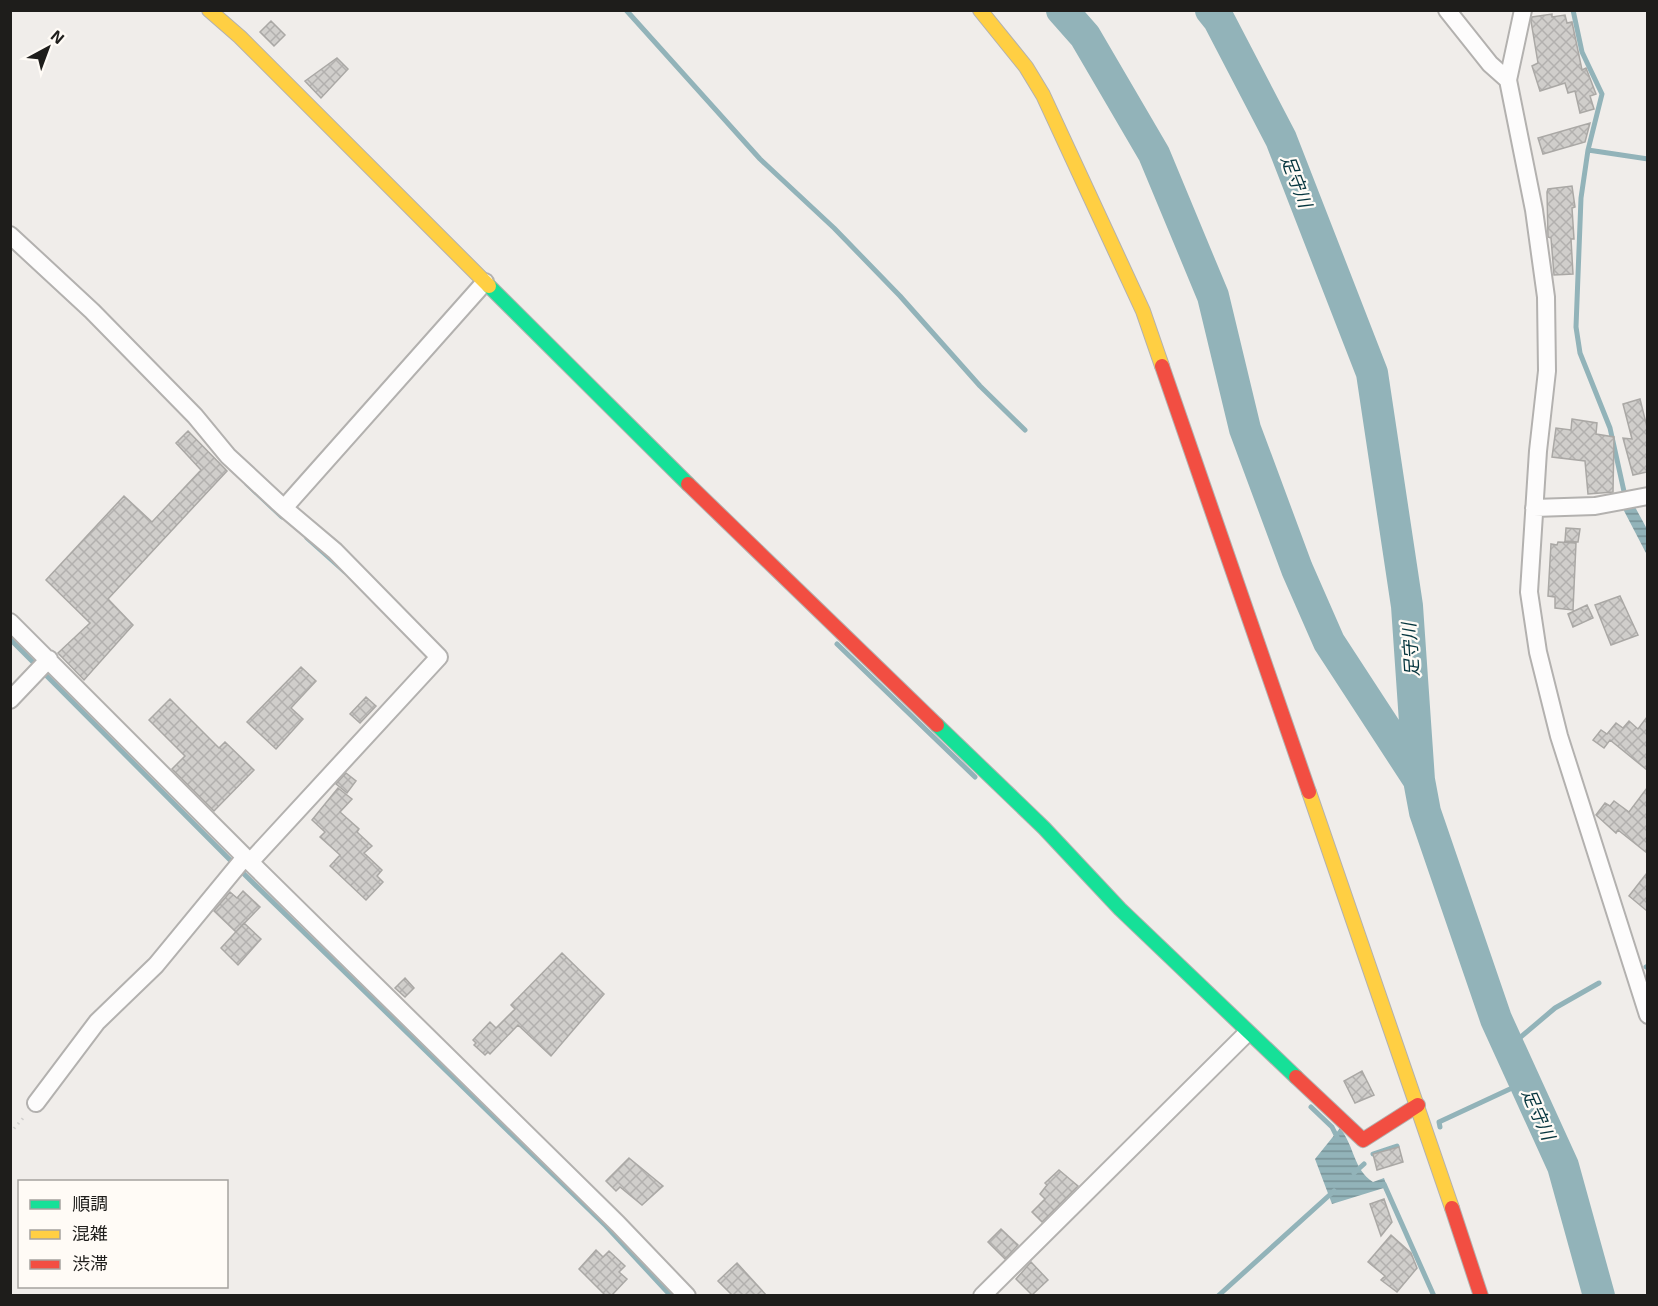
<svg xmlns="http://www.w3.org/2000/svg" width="1658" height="1306" viewBox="0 0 1658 1306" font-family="'Exo 2','Noto Sans JP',sans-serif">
<defs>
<pattern id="water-rules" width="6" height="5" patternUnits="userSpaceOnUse" patternTransform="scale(1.5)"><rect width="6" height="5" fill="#92b3b9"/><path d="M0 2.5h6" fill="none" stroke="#779196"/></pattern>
<pattern id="building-cross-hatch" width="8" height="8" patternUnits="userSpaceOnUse" patternTransform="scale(1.5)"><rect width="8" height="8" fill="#d0cecb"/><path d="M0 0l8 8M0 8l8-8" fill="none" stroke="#b2b0ae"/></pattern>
</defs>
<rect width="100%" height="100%" fill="#f0edea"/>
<!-- water -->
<path fill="url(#water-rules)" d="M 1622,507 L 1635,507 L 1647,529 L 1647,555 Z
M 1340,1128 C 1355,1147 1353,1169 1373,1182 L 1384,1178 L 1387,1187 L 1332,1204 L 1315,1159 Z"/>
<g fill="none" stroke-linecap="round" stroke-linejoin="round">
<!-- stream -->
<path stroke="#92b3b9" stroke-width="5" d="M 626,10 L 760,159 L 834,228 L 900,296 L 980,386 L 1025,430
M 1573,10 L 1582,52 L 1602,94 L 1588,150 L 1581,198 L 1576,327 L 1580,353 L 1610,428 L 1625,496
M 1588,150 L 1648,159
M 247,484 L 282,517
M 307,538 L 345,572
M 10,639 L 243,873 L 606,1226 L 671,1296
M 837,644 L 975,777
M 1646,967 L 1648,966
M 1509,1047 L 1555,1008 L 1599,983
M 1311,1107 L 1332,1127 L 1338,1139
M 1440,1127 L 1439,1122 L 1525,1082
M 1373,1154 L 1397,1146
M 1354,1173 L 1364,1164
M 1380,1185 L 1384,1184 L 1434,1296
M 1218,1296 L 1334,1191"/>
<!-- river -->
<path stroke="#92b3b9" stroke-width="32" d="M 1062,10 L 1085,36 L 1154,154 L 1213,296 L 1245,429 L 1297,569 L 1329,642 L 1417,777
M 1211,10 L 1219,20 L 1281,139 L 1372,373 L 1407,606 L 1419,780 L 1425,812 L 1496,1019 L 1563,1166 L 1599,1296"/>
</g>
<!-- building -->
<path fill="url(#building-cross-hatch)" stroke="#aaa8a5" stroke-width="1.5" d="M 1552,14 L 1552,17 L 1565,15 L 1567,23 L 1572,22 L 1582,70 L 1586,68 L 1596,94 L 1590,96 L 1594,109 L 1580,113 L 1575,91 L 1568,93 L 1565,83 L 1540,91 L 1532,66 L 1538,63 L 1531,21 L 1532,17 Z
M 271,21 L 285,35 L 274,46 L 260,32 Z
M 337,58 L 348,69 L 321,98 L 305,81 Z
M 1590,123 L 1585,142 L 1543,154 L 1538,138 Z
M 1572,186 L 1575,207 L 1572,208 L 1574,239 L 1571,239 L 1573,274 L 1554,275 L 1551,238 L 1548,237 L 1547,192 L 1548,189 Z
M 1640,399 L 1647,427 L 1647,472 L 1633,475 L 1623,438 L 1632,439 L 1623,404 Z
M 1572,419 L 1597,423 L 1596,434 L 1614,437 L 1613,492 L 1588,494 L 1585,461 L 1552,457 L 1556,428 L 1571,430 Z
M 188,431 L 227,471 L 108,599 L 133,625 L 84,680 L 58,653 L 90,623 L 46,580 L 124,496 L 152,522 L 201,470 L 176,443 Z
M 1566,528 L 1580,529 L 1578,542 L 1565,541 Z
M 1558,542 L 1576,543 L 1573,610 L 1555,608 L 1555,597 L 1548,596 L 1551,544 L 1557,545 Z
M 1620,596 L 1638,635 L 1611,645 L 1595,605 Z
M 1587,605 L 1593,618 L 1573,627 L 1568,614 Z
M 301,667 L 316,681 L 291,708 L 303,719 L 276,749 L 247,722 Z
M 366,697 L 376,706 L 360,723 L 350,714 Z
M 170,699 L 219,748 L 225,742 L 254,770 L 214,811 L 172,769 L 185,756 L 149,720 Z
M 1647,717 L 1647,770 L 1610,740 L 1604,748 L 1593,740 L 1601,730 L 1607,734 L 1616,723 L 1623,728 L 1629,721 L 1638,729 Z
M 346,773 L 356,781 L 347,793 L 336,784 Z
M 338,788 L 352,799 L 340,812 L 359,829 L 357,832 L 372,846 L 364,853 L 382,870 L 377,876 L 383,882 L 366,900 L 330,866 L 340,855 L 320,837 L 325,832 L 312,820 Z
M 1647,788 L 1647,853 L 1618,830 L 1616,833 L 1596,815 L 1605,803 L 1610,806 L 1614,801 L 1629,812 Z
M 1647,873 L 1647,911 L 1629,896 Z
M 243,891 L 260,907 L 236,932 L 214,911 L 230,892 L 237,898 Z
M 244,923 L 261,939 L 238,965 L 221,948 Z
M 562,953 L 604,994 L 551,1056 L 518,1025 L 490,1054 L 488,1052 L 485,1055 L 474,1045 L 476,1043 L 473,1040 L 490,1022 L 496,1028 L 515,1009 L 511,1005 Z
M 405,978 L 414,988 L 405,997 L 395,988 Z
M 1362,1071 L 1374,1095 L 1355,1103 L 1344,1081 Z
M 1399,1147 L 1403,1162 L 1377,1170 L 1373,1154 Z
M 629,1158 L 663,1186 L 642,1205 L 620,1187 L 616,1191 L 606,1181 Z
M 1059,1170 L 1078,1186 L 1042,1222 L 1032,1212 L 1045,1199 L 1040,1194 L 1047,1185 L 1045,1183 Z
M 1384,1199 L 1392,1222 L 1381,1236 L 1370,1204 Z
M 1001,1229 L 1018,1245 L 1005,1259 L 988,1242 Z
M 1391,1235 L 1411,1253 L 1417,1268 L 1397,1292 L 1381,1280 L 1385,1276 L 1368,1262 Z
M 596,1250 L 603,1257 L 609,1251 L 625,1266 L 619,1272 L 627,1279 L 611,1296 L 606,1296 L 579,1269 Z
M 1031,1262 L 1048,1280 L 1032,1295 L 1016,1279 Z
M 737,1263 L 767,1296 L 733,1296 L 718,1281 Z"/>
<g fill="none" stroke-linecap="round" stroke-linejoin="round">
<defs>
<path id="street" d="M 1447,10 L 1490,64 L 1508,80
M 1523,10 L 1508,80 L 1534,210 L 1546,297 L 1547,371 L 1538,451 L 1529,592 L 1538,652 L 1559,736 L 1648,1015
M 10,235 L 92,311 L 195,416 L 228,456 L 284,508
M 1534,508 L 1595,506 L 1648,496
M 10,622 L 250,862 L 618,1224 L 687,1296
M 10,700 L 49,659
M 250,862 L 439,657 L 335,551 L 284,508 L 485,282
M 36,1103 L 97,1022 L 156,965 L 245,857
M 982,1296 L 1246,1034"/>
<path id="fast" d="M 489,286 L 688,484
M 937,725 L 1044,828 L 1120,909 L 1296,1077"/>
<path id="slow" d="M 209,10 L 240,37 L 489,286
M 980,10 L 1026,67 L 1043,95 L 1143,311 L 1162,366
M 1309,792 L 1452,1208"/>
<path id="jam" d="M 1162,366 L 1309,792
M 688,484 L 937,725
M 1296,1077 L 1363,1140 L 1418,1105
M 1452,1208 L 1481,1296"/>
</defs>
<!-- street casing -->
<use href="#street" stroke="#b3b1af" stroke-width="20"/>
<!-- fast casing -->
<use href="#fast" stroke="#b3b1af" stroke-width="16"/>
<!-- slow casing -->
<use href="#slow" stroke="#b3b1af" stroke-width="16"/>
<!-- jam casing -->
<use href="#jam" stroke="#b3b1af" stroke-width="16"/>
<!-- path -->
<path stroke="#d1d0cf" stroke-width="3" stroke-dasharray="1.5 4.5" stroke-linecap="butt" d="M 10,1133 L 25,1116"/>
<!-- street -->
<use href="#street" stroke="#fdfcfc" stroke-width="16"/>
<!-- fast -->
<use href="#fast" stroke="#16e098" stroke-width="14"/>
<!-- slow -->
<use href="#slow" stroke="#ffcf43" stroke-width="14"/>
<!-- jam -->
<use href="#jam" stroke="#f24e42" stroke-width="14"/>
</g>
<g text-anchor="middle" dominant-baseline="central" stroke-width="4.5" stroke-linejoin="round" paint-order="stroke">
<!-- water labels -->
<g font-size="18" font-style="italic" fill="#05353e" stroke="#fffbf6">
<text transform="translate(1297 181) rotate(69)">足守川</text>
<text transform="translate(1410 650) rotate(-94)">足守川</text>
<text transform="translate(1539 1114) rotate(66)">足守川</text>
</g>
</g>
<!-- border -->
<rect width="1658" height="1306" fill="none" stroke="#1e1d1b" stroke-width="24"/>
<!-- legend -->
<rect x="18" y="1180" width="210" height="108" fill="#fffbf6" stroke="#a5a29e" stroke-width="1.5"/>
<rect x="30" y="1200" width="30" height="9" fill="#16e098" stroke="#a5a29e" stroke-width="1.5"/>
<text x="72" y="1210" font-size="18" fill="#1e1d1b">順調</text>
<rect x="30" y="1230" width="30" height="9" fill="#ffcf43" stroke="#a5a29e" stroke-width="1.5"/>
<text x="72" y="1240" font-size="18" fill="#1e1d1b">混雑</text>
<rect x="30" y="1260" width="30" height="9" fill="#f24e42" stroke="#a5a29e" stroke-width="1.5"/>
<text x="72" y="1270" font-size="18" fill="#1e1d1b">渋滞</text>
<!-- north arrow -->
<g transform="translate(48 48) rotate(41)" stroke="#fffbf6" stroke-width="4.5" paint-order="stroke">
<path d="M0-4.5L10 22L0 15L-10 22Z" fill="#1e1d1b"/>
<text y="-9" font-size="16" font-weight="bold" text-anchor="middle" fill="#1e1d1b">N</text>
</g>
</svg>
